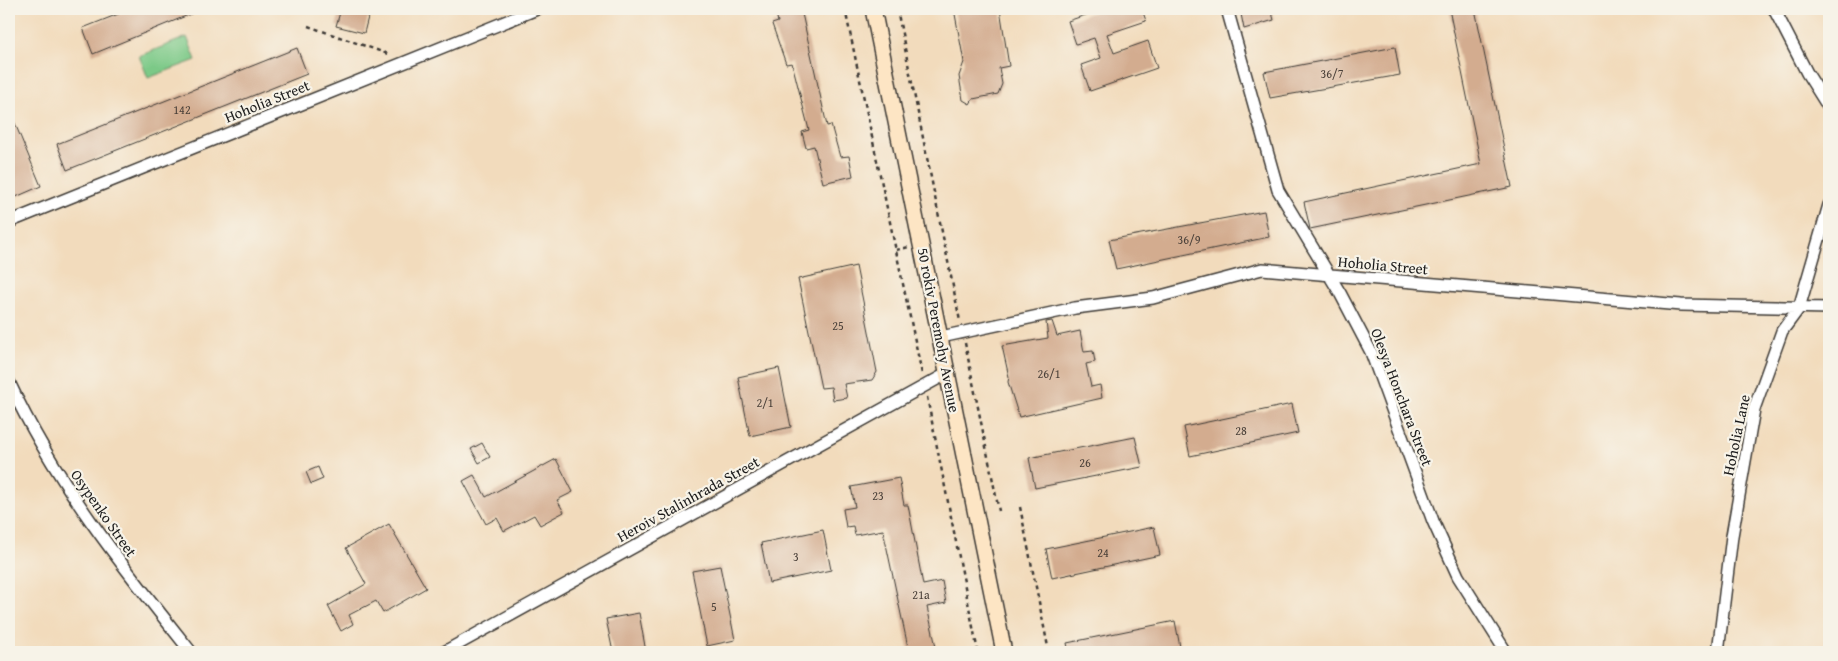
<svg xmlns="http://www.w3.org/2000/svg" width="1838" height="661" viewBox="0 0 1838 661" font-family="'Gentium Book Plus',serif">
<rect width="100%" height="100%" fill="#f7f3e8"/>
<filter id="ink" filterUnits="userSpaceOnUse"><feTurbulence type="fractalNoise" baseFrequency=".02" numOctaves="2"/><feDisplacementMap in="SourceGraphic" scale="10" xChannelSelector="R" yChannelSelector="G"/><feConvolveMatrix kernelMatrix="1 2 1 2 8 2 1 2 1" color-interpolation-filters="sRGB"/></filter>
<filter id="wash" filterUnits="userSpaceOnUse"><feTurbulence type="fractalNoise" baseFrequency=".0096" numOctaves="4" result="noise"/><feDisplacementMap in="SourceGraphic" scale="20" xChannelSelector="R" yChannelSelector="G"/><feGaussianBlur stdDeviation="1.12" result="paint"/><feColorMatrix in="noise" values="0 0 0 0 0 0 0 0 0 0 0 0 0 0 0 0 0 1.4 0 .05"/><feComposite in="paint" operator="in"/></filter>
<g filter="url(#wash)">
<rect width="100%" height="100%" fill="#f2dbbc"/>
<!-- green -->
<path fill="#7cc987" stroke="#4c7252" d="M 187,37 L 196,60 L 148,78 L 139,56 Z"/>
<g id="blocks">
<!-- building -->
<path fill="#d3ac8f" d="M 131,9 L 203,9 L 93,54 L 83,28 Z
M 341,9 L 370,9 L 364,33 L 336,26 Z
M 775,9 L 801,9 L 827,126 L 831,125 L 840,157 L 849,156 L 853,176 L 823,183 L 814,146 L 806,148 L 802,132 L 809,130 L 792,63 L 786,64 L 772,24 L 778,22 Z
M 954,9 L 1000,9 L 1009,66 L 999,68 L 1002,84 L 998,94 L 973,99 L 970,104 L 963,100 L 959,76 L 964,62 Z
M 1103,9 L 1142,9 L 1146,21 L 1107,34 L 1114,53 L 1148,41 L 1157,68 L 1090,91 L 1081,65 L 1101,58 L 1094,38 L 1076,44 L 1068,21 Z
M 1240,9 L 1271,9 L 1274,20 L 1244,29 Z
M 1449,9 L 1475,9 L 1512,187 L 1310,229 L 1304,202 L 1481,164 Z
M 1395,47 L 1400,75 L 1270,98 L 1264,72 Z
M 297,48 L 307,74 L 67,170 L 57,144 Z
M 9,109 L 41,186 L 9,200 Z
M 1264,211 L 1269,237 L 1116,269 L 1109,240 Z
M 856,266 L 877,372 L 872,380 L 844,384 L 847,398 L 833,400 L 831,387 L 821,388 L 798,279 Z
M 1052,321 L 1057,336 L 1080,331 L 1084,352 L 1093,351 L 1095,362 L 1086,364 L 1091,387 L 1100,385 L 1102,398 L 1019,417 L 1008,382 L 1009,377 L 1002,346 L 1048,338 L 1046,322 Z
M 779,368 L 791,427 L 750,436 L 738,377 Z
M 1292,404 L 1298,433 L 1190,456 L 1184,427 Z
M 1135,437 L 1142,467 L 1035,488 L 1029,458 Z
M 482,443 L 490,457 L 479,463 L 471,449 Z
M 556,459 L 573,492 L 557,500 L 564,512 L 540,525 L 534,515 L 504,531 L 497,518 L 486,524 L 463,481 L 474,475 L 486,497 Z
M 318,467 L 323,479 L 311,484 L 306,472 Z
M 899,478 L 904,505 L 908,505 L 923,585 L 942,581 L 946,603 L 927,607 L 937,651 L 929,652 L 909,652 L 883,530 L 855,535 L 853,526 L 846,527 L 843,509 L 855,507 L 851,487 Z
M 389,524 L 426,588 L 383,613 L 376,601 L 349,615 L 353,624 L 341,631 L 328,606 L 366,584 L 346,548 Z
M 1154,527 L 1160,555 L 1052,578 L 1046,549 Z
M 823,530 L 831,570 L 769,583 L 761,543 Z
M 720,566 L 735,640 L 707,646 L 692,571 Z
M 639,613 L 646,652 L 613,652 L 606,619 Z
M 1175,621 L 1181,652 L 1069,652 L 1067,643 Z"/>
</g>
</g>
<g filter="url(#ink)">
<use href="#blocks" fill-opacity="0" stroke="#3c3934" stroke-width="1"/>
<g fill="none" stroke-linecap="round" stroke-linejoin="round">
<defs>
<path id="street" d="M 1227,9 L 1278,190 L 1340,293 L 1371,352 L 1433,521 L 1458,576 L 1506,652
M 1774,9 L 1807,73 L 1829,108
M 9,222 L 537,9
M 941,337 L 1075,308 L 1153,298 L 1262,269 L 1681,305 L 1829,308
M 9,382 C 55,482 123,567 191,652
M 444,652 L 948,373
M 1718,652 L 1732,536 L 1754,409 L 1782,331 L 1799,308 L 1829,205"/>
<path id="secondary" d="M 873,9 L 1004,652"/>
</defs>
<!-- street casing -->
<use href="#street" stroke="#3c3934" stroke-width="14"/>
<!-- secondary casing -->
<use href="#secondary" stroke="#3c3934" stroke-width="18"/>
<!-- path -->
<path stroke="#3c3934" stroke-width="2.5" stroke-dasharray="4 4" stroke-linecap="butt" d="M 845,9 L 922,374
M 897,9 L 960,321
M 308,26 L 391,55
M 896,250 L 909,247
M 965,343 L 999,511
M 927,397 L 978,652
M 1020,507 L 1049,652"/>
<!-- street -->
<use href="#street" stroke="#fff" stroke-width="11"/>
<!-- secondary -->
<use href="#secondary" stroke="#fde5c4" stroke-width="15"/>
</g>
</g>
<g text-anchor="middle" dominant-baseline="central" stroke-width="4.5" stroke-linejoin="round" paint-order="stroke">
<!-- number labels -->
<g font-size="12" fill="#4a4039">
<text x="1332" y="73">36/7</text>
<text x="182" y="109">142</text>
<text x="1189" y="239">36/9</text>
<text x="838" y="325">25</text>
<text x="1049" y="373">26/1</text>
<text x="765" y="402">2/1</text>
<text x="1241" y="430">28</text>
<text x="1085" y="462">26</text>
<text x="878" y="495">23</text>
<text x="1103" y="552">24</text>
<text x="796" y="556">3</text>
<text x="921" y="594">21а</text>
<text x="714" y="606">5</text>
</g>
<!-- street labels -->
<g font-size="15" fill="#1c1c1c" stroke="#f7f3e8">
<text transform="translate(267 101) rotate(-22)">Hoholia Street</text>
<text transform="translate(1383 265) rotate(5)">Hoholia Street</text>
<text transform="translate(939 330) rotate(79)">50 rokiv Peremohy Avenue</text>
<text transform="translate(1402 397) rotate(69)">Olesya Honchara Street</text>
<text transform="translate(1736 435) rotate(-78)">Hoholia Lane</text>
<text transform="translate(688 499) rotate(-29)">Heroiv Stalinhrada Street</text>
<text transform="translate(104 513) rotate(55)">Osypenko Street</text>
</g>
</g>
<!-- margin -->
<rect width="1838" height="661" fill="none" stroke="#f7f3e8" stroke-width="30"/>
</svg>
